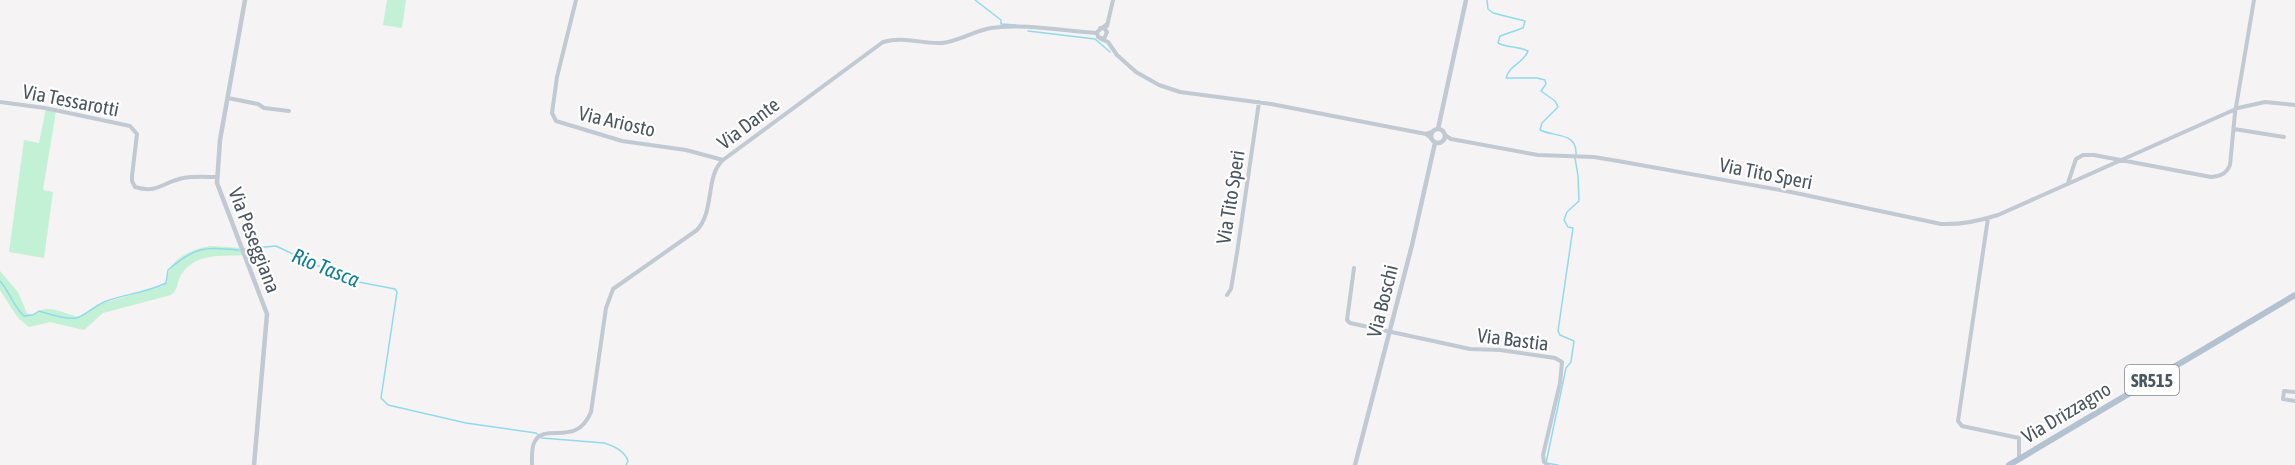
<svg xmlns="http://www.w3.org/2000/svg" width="2295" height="465" viewBox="0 0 2295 465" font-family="'Asap Condensed',sans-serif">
<rect width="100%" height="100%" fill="#f5f3f3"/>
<!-- green -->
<path fill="#c3f1d5" d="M 387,0 L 406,0 L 402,28 L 383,25 Z
M 46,108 L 56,111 L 43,190 L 53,192 L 44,258 L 9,252 L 24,140 L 39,143 Z
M 210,246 L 243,248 L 246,255 C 223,257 197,251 181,275 C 176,283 179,289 171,295 L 103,313 L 84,330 L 50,322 L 29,327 L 18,318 L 0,290 L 0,271 L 18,292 L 27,313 L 32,315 C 50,302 61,314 80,317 L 100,304 L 162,286 C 168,281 167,276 170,269 C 177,255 195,249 210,246 Z"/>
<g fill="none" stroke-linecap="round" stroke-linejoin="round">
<!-- stream -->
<path stroke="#90daee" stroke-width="1.5" d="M 975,0 L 1001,20 L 1001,24 L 1016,25
M 1487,0 L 1488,9 L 1493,13 L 1525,21 L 1523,28 L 1500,36 L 1498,43 C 1507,48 1518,46 1528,51 C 1524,63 1509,65 1506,78 L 1537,78 L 1545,80 L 1546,84 L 1541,91 L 1555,101 L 1558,107 L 1542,123 L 1540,130 C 1554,137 1577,132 1576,154
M 1028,31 L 1095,39 L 1110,52
M 244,249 L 276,246 L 348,280 L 395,289 L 397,292 L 381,398 L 388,405 L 466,423 L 536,433 L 542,438 L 604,443 C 614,446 625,451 628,461 L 626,465
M 0,281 C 10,292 13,306 24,316 L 33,315 L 39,311 C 50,314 64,320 76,318 C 83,317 95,306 104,302 C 124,294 146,293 166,283 L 168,270 C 196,246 204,247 239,250
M 1558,465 L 1546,463 L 1566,368 L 1571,362 L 1574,341 L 1560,335 L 1558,331 L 1573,228 L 1568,227 L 1564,220 L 1567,212 L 1579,201 L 1578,176 L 1575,158"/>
<!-- minor -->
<path stroke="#c1cad2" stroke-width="4" d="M 576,0 L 557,77 L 552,113 L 556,121 L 622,141 L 686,150 L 723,160
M 1107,26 L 1113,0
M 1100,28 L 1104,28 L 1107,32 L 1104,39 L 1098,37 L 1097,32 L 1107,24
M 1101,39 L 1108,42 L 1117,55 L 1136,72 L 1159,85 L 1180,92 L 1271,104 L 1426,134 L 1432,132
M 228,98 L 258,104 L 264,108 L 289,111
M 0,102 L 45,108 L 130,126 L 137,134 L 132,176 L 132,181 L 135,187 C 158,194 163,182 183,178 C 194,176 206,177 217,177
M 2234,129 L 2284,137
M 1426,134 L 1431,138
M 1445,135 L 1451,139 L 1538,155 L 1594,157 L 1618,161 L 1791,192 L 1941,224 C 1962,225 1979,221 1998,215 L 2238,108 L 2265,102 L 2295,105
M 2068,183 L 2076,159 L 2083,155 L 2094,155 L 2211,177 C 2221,176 2226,174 2230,165 L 2235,113 L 2254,0
M 1988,218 L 1958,421 L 1962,426 L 2019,438 L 2019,458
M 1354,268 L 1347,320 L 1350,323 L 1470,349 L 1500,350 L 1555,358 L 1562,362 L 1560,383 L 1543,455 L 1544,462 L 1548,465
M 1227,295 L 1231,289 L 1237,253 L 1259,102
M 2295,392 L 2284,391 L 2283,399 L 2295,401
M 532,465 C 532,458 531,447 535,441 C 546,422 576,448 591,412 L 606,308 L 613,289 L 697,230 C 715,211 705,176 723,160 L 883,42 C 905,36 921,44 942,43 C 959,41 974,31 991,28 C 1021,23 1065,31 1096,33"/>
<!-- tertiary -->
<path stroke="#c1cad2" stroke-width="4.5" d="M 245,0 L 220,140 L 217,183 L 267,314 L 254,465
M 1438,129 L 1466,0
M1431 136a7 7 0 1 1 14 0a7 7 0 1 1-14 0Z
M 1355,465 L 1412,245 L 1435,143"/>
<!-- primary -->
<path stroke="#b3c2d1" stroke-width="6" d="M 2009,465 L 2295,295"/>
</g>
<g text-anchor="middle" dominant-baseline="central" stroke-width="4.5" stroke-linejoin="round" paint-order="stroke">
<!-- shield labels -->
<rect fill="#fff" stroke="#808990" stroke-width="1.5" x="2125" y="365" width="54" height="30" rx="4.5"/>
<g font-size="18" font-weight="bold" fill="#4a5661">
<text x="2152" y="380">SR515</text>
</g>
<!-- street labels -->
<g font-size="20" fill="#4a5661" stroke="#fff">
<text transform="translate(71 100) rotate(11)">Via Tessarotti</text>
<text transform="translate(617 121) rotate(13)">Via Ariosto</text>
<text transform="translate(748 123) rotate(-37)">Via Dante</text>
<text transform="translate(1766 173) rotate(11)">Via Tito Speri</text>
<text transform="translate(1230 197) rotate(-81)">Via Tito Speri</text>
<text transform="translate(255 240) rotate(69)">Via Peseggiana</text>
<text transform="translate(1382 301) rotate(-76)">Via Boschi</text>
<text transform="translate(1513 339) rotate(7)">Via Bastia</text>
<text transform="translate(2066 412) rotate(-31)">Via Drizzagno</text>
</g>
<!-- water labels -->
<g font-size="21" font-style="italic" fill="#0c7c9b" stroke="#fff">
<text transform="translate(326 267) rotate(22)">Rio Tasca</text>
</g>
</g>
</svg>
